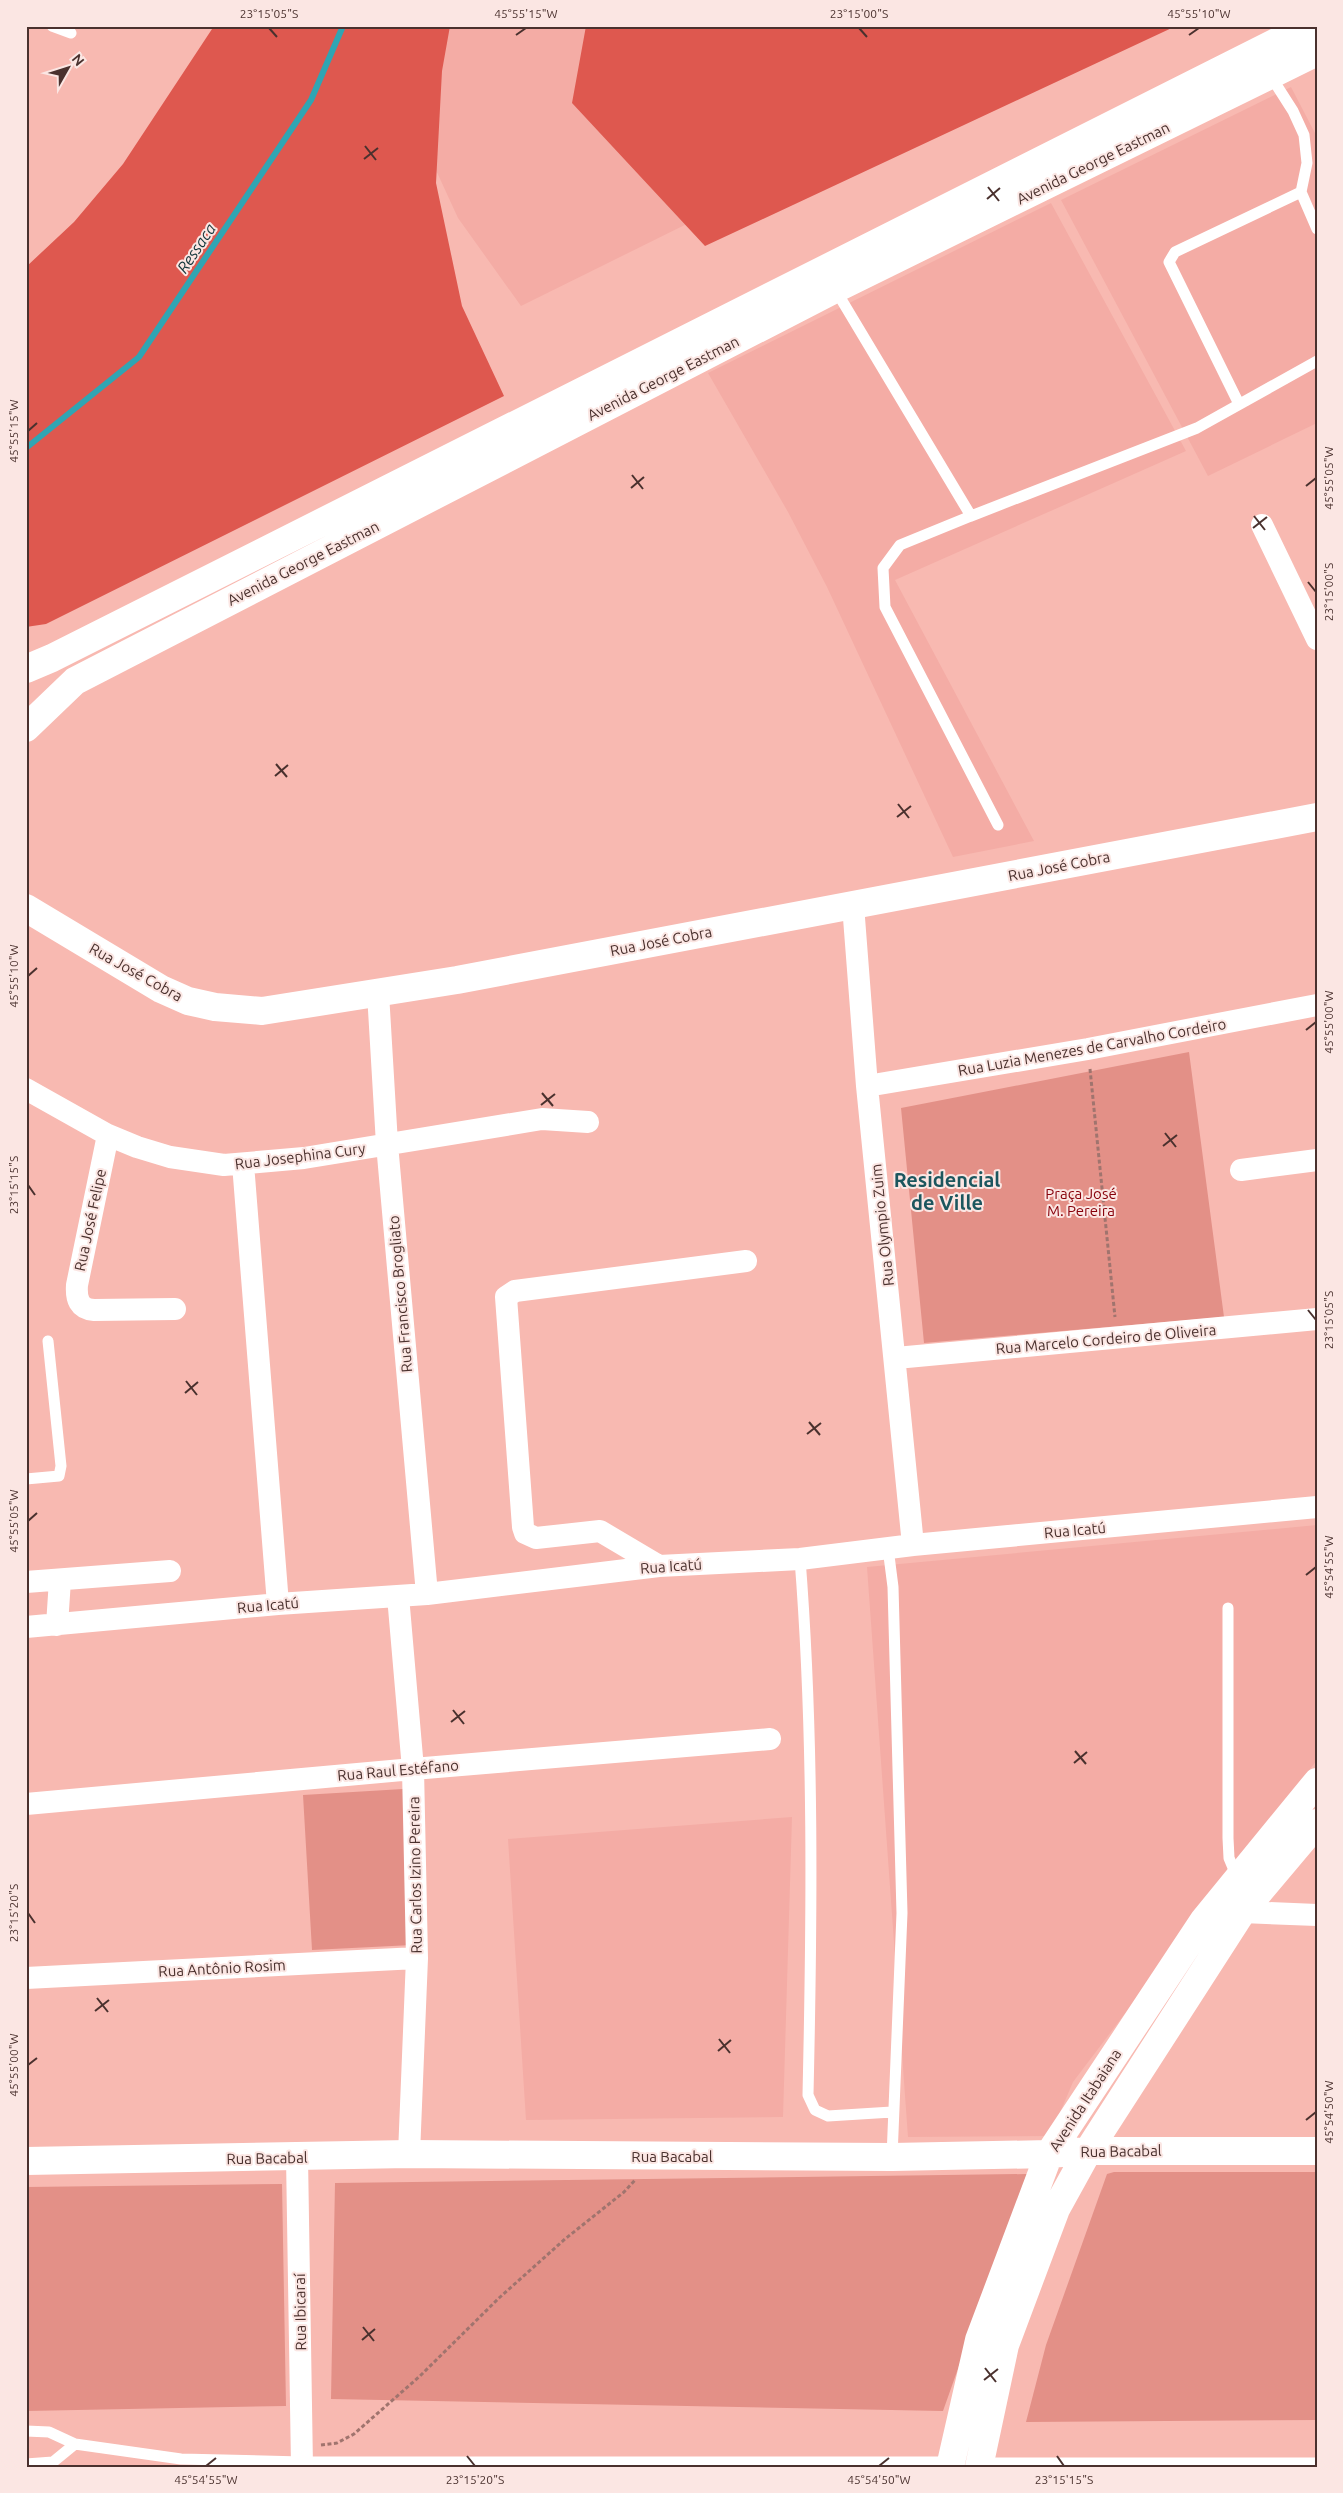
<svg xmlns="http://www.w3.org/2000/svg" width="1343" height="2493" viewBox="0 0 1343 2493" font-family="Ubuntu,sans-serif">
<rect width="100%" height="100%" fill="#f8b9b1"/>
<!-- built -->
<path fill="#f4aca5" d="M 431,26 L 1087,26 L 521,306 L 458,218 L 412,118 Z
M 1291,87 L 1317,137 L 1317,423 L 1208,476 L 1061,200 Z
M 1051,203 L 1186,451 L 895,580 L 1034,841 L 953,857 L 827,587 L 788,512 L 708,373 Z
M 1317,1525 L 1317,1760 L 1073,2082 L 1050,2136 L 908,2137 L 867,1567 Z
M 792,1817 L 783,2117 L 526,2120 L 508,1839 Z"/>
<!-- green -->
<path fill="#e39087" d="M 1189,1052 L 1224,1317 L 924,1343 L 901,1108 Z
M 403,1789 L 412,1945 L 312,1950 L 303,1795 Z
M 1114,2172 L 1317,2172 L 1317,2420 L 1026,2422 L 1046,2345 L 1107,2174 Z
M 1027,2174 L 943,2411 L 331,2399 L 335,2183 Z
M 282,2184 L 286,2406 L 26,2411 L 26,2187 Z"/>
<!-- forest -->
<path fill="#de584f" d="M 214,26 L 450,26 L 442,71 L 436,183 L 462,306 L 504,396 L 46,624 L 26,627 L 26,267 L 74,222 L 123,164 Z
M 586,26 L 1176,26 L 705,246 L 572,103 Z"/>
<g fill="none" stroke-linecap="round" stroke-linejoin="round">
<!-- stream -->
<path stroke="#30a5b3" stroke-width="6" d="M 26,448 L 139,357 L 311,100 L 343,26"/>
<!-- path -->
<path stroke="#a0746e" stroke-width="3" stroke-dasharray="4 2.5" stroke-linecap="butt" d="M 1090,1069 L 1115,1317
M 321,2445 L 337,2443 L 354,2434 L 420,2376 L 499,2298 L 565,2239 L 624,2192 L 636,2179"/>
<!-- lane -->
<path stroke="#fff" stroke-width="11" d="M 52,26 L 71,33
M 1270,75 L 1293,111 L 1304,135 L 1307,163 L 1301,192 L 1317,229
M 835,289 L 971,516 L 1197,428 L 1317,361
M 1239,404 L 1169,262 L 1175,252 L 1301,192
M 971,516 L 900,545 L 883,568 L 885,607 L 998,825
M 26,1479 L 59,1476 L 61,1466 L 48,1341
M 888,1548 L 893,1587 L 902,1913 L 892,2157
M 800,1559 C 814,1737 812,1917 808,2095 L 815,2110 L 828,2116 L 892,2112
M 1228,1608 L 1228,1838 L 1229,1858 L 1237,1877
M 26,2431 L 49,2432 L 75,2444 L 181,2459 L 302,2462 L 953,2462
M 979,2463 L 1317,2463
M 26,2464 L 53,2462 L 75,2444"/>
<!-- street -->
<path stroke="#fff" stroke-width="22" d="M 1262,525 L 1317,639
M 853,905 L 867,1086 L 913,1545
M 378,993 L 387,1144 L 427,1594
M 867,1086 L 1088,1049 L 1317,1005
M 26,1089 L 108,1135 L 137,1147 L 170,1157 L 224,1165 L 304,1158 L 542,1119 L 588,1122
M 108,1135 L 77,1285 C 76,1299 79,1309 94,1310 L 175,1309
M 243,1164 L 278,1604
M 1241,1170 L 1317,1160
M 896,1358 L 1317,1319
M 659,1566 L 600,1531 L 536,1538 L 525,1533 L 523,1527 L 506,1297 L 515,1291 L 746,1261
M 26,1582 L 170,1571
M 398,1596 L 413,1769 L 417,1958 L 409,2154
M 57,1625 L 60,1580
M 26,1627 L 278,1604 L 427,1594 L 659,1566 L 800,1559 L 913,1545 L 1317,1507
M 26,1804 L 413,1769 L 770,1739
M 1232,1906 L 1242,1912 L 1317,1915
M 26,1978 L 417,1958
M 297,2157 L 302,2467"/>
<!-- secondary -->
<path stroke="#fff" stroke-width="28" d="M 26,669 L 52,658 L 1308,26
M 26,728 L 75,681 L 835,289 L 1317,52
M 26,908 L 161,989 L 188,1001 L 215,1007 L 262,1011 L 457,980 L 1317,817
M 26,2161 L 409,2154 L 892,2157 L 1049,2154 L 1088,2151 L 1317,2151
M 950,2467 L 979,2340 L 1049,2154 L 1204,1920 L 1317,1782
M 979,2467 L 1005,2345 L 1056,2209 L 1088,2151 L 1242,1912 L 1317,1823"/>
</g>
<!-- ticks -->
<path fill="none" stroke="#4a312e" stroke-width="2" d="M 269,28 L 277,37M 859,28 L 867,37M 516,35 L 526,28M 1189,35 L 1199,28M 365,146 L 376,160M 364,159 L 378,148M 988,187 L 999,201M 987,199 L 1000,188M 28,431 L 37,423M 632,475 L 643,489M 1306,486 L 1316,478M 631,488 L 644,477M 1254,516 L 1265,530M 1253,528 L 1267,517M 1308,582 L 1316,592M 276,764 L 287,777M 275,776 L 288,765M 898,804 L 909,818M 897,817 L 911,806M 28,976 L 37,968M 1306,1030 L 1316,1022M 542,1093 L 553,1106M 541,1105 L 555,1094M 1165,1133 L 1176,1147M 1163,1146 L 1177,1135M 28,1185 L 35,1195M 1308,1310 L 1316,1320M 186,1381 L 197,1395M 185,1393 L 198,1382M 809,1422 L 820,1435M 807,1434 L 821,1423M 28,1521 L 37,1513M 1306,1575 L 1316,1567M 453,1710 L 464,1724M 451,1722 L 465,1711M 1075,1751 L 1086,1764M 1074,1763 L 1087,1752M 28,1913 L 35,1923M 97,1998 L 108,2012M 95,2011 L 109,2000M 719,2039 L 730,2053M 718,2051 L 731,2040M 28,2065 L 37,2058M 1306,2120 L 1316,2112M 363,2327 L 374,2341M 362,2340 L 375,2329M 985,2368 L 996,2382M 984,2380 L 998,2369M 467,2456 L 475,2466M 1057,2456 L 1064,2466M 206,2466 L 216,2458M 879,2466 L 889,2458"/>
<g text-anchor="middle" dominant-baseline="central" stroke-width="4" stroke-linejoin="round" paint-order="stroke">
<!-- street labels -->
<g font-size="15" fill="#4a312e" stroke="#fbe6e3">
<text transform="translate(1093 163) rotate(-26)">Avenida George Eastman</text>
<text transform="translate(663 378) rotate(-27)">Avenida George Eastman</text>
<text transform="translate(303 563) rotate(-27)">Avenida George Eastman</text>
<text transform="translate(1059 866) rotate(-11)">Rua José Cobra</text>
<text transform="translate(661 941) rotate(-11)">Rua José Cobra</text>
<text transform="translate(136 972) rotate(29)">Rua José Cobra</text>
<text transform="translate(1092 1047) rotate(-10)">Rua Luzia Menezes de Carvalho Cordeiro</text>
<text transform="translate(300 1156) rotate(-7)">Rua Josephina Cury</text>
<text transform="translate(90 1220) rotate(-78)">Rua José Felipe</text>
<text transform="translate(882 1225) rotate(-96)">Rua Olympio Zuim</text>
<text transform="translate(400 1294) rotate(-95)">Rua Francisco Brogliato</text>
<text transform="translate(1106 1339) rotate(-5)">Rua Marcelo Cordeiro de Oliveira</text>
<text transform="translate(1075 1530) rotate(-5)">Rua Icatú</text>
<text transform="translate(671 1566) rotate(-4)">Rua Icatú</text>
<text transform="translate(268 1605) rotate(-5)">Rua Icatú</text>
<text transform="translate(398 1770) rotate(-5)">Rua Raul Estéfano</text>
<text transform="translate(415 1875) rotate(-91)">Rua Carlos Izino Pereira</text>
<text transform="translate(222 1968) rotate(-3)">Rua Antônio Rosim</text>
<text transform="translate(1085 2100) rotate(-57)">Avenida Itabaiana</text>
<text transform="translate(1121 2151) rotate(-1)">Rua Bacabal</text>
<text x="672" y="2156">Rua Bacabal</text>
<text transform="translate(267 2158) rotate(-1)">Rua Bacabal</text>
<text transform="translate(300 2312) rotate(-91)">Rua Ibicaraí</text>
</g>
<!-- park labels -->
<g font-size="15" fill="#87000a" stroke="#fbe6e3">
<text x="1081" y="1193">Praça José<tspan x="1081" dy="17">M. Pereira</tspan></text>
</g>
<!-- water labels -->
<g font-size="16" font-style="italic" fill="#13353a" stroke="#fbe6e3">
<text transform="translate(196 248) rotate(-56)">Ressaca</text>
</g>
<!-- district labels -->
<g font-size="20" font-weight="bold" fill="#1c565e" stroke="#fbe6e3">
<text x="947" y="1179">Residencial<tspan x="947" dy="23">de Ville</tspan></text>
</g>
</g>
<!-- border -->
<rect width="1343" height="2493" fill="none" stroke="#fbe6e3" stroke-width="55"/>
<!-- north arrow -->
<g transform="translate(68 68) rotate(51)" stroke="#fbe6e3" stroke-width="4" paint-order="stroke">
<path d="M0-4L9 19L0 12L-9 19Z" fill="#4a312e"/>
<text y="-8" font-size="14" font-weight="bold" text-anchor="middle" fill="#4a312e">N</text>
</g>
<rect x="28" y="28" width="1288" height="2438" fill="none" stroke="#4a312e" stroke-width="2"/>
<g font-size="12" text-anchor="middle" fill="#4a312e">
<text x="269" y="18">23°15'05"S</text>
<text x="526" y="18">45°55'15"W</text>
<text x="859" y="18">23°15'00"S</text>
<text x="1199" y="18">45°55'10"W</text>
<text transform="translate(14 431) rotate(-90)" y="4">45°55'15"W</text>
<text transform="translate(1329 478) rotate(-90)" y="4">45°55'05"W</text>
<text transform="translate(1329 592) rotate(-90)" y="4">23°15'00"S</text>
<text transform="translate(14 976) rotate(-90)" y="4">45°55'10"W</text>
<text transform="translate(1329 1022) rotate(-90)" y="4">45°55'00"W</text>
<text transform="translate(14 1185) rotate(-90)" y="4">23°15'15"S</text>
<text transform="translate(1329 1320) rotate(-90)" y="4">23°15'05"S</text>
<text transform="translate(14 1521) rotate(-90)" y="4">45°55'05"W</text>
<text transform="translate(1329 1567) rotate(-90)" y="4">45°54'55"W</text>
<text transform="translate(14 1913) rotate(-90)" y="4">23°15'20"S</text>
<text transform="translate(14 2065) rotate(-90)" y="4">45°55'00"W</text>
<text transform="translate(1329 2112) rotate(-90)" y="4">45°54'50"W</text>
<text x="206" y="2484">45°54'55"W</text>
<text x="475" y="2484">23°15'20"S</text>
<text x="879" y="2484">45°54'50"W</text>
<text x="1064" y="2484">23°15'15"S</text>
</g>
</svg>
